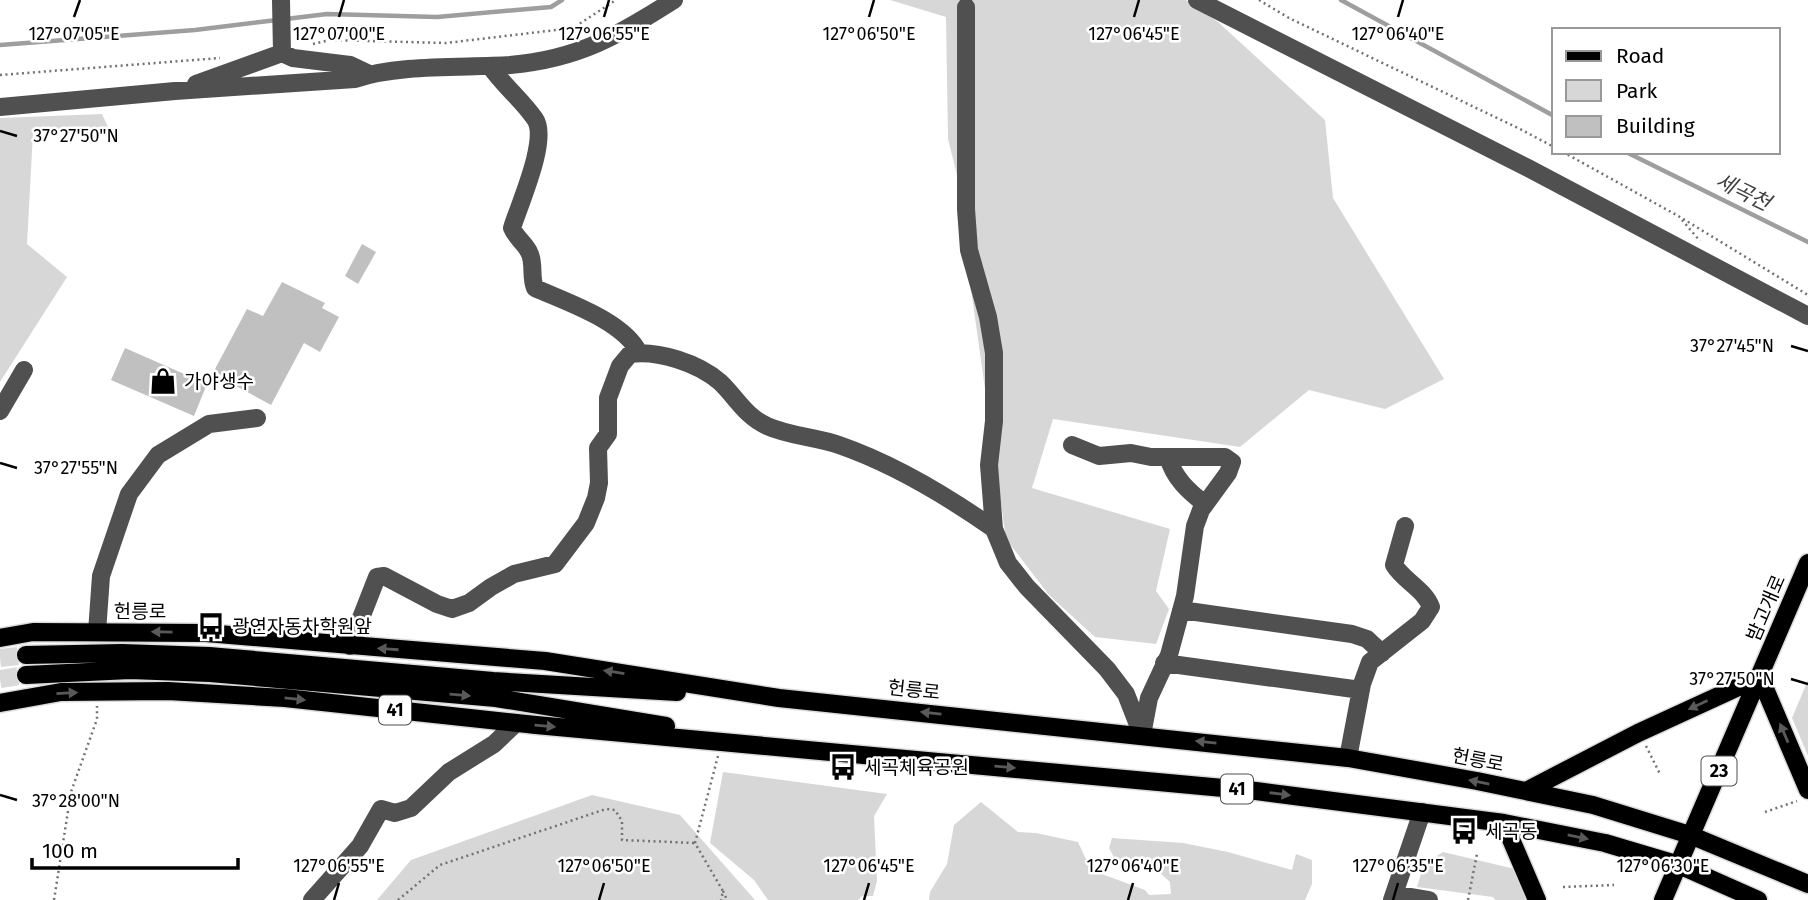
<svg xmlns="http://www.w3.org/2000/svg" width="1808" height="900" viewBox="0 0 1808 900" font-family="'Fira Sans','Noto Sans KR',sans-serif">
<rect width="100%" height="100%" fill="#fff"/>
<!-- green -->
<path fill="#d7d7d7" d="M 890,0 L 1186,0 L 1218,22 L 1325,120 L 1333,198 L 1444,379 L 1385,409 L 1309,390 L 1240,447 L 1053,419 L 1032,488 L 1170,529 L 1156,591 L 1169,609 L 1156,644 L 1095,637 L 1049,595 L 1006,539 L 971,289 L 960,187 L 948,139 L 946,17 Z
M 102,114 L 108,127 L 33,133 L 27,244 L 67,277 L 0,382 L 0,118 Z
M 1808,680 L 1808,756 L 1792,718 Z
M 723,772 L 887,794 L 874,816 L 877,881 L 873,896 L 862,896 L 858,900 L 768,900 L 754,880 L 710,843 Z
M 592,795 L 680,815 L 755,900 L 377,900 L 411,860 Z
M 981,802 L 1018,832 L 1036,833 L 1078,842 L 1091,870 L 1145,890 L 1149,895 L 1171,894 L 1170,882 L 1157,870 L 1116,861 L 1109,848 L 1112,838 L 1183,843 L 1228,852 L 1292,870 L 1296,854 L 1312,860 L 1312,884 L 1305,900 L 929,900 L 930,892 L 947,864 L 954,825 Z
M 1443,852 L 1515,869 L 1529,900 L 1495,900 L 1493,897 L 1417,887 L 1424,864 Z"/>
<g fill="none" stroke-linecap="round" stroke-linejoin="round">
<!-- stream -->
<path stroke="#9e9e9e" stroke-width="4.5" d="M 1341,0 L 1554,116
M 286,19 L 327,14 L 437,17 L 551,7 L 562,0
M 0,45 L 195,30 L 277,20
M 1626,152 L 1808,242"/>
</g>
<!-- building -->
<path fill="#c0c0c0" d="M 362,244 L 376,252 L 358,284 L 345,276 Z
M 282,282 L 325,303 L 322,308 L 339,317 L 320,352 L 304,343 L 271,405 L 225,380 L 215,369 L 247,309 L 263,316 Z
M 125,348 L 207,384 L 194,416 L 111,380 Z"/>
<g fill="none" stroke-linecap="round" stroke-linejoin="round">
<!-- major-tunnel -->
<path stroke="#d9d9d9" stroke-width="18" stroke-dasharray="18 9" stroke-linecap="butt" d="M 0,658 L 26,655
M 0,679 L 26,675"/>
<defs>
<path id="major" d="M 0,638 L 33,632 L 206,633 L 545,661 L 779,698 L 1348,758 L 1477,781 L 1593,805 L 1690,835 L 1808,884
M 26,655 L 122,653 L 209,656 L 493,681 L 677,692
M 26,675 L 130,670 L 210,673 L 496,698 L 666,726
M 1760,677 L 1808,790
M 0,703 L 61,692 L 168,691 L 285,698 L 536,725 L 1256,791 L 1504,823 L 1605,843 L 1679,865 L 1758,900
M 1526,791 L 1638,733 L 1760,677
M 1504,823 L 1537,900
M 1663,900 L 1808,563"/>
</defs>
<!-- major casing -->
<use href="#major" stroke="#dbdbdb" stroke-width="21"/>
<!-- path -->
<path stroke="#727272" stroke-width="2.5" stroke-dasharray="2 3.5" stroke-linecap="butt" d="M 1259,0 L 1289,18 L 1520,129 L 1554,147
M 313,44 L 330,40 L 446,43 L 573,28 L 616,0
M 0,75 L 220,58
M 1563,152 L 1680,217 L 1808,295
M 1682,220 L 1700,241
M 1646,746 L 1660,774
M 718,756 L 695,843 L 723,891 L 721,900
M 1765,812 L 1797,801
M 1563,887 L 1614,885
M 723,891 L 727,900
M 54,900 L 71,792 L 97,719 L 97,706
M 398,900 L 440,865 L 606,809 L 615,810 L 622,821 L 622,840 L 695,843
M 1468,900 L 1477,854"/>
<!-- minor -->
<path stroke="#505050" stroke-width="18" d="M 281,0 L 282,53
M 1197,0 L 1528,168 L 1808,316
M 966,7 L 966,209 L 969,250 L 988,317 L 994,353 L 994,421 L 989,465 L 994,529 L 1008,563 L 1027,587 L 1107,669 L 1126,694 L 1142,735
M 490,66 C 504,86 522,100 535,119 C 549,139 519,205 512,228 C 516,238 525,243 529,252 C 535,263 530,276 535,288 C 566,302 624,321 639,353
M 196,84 L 282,53 L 293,58 L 350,65 L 369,74
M 0,107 L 175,91 L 355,79 C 397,64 463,68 510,65 C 579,59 617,36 674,0
M 0,411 L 24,370
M 1072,445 L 1099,456 L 1131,453 L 1151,457 L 1225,457 L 1232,462 L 1228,473 L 1201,510 L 1195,526 L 1185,596 L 1169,655 L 1149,698 L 1142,735
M 1168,457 C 1174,478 1188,491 1205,504
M 1181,610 L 1352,634 L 1367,639 L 1382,653
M 97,632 L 101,576 L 129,494 L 158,455 L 209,424 L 257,418
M 350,646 L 377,577 L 384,576 L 437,604 L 452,609 L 469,603 L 491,587 L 514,574 L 555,564 L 586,523 L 596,498 L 599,483 L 598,448 L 608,434 L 608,398 L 620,366 L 630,354 C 658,350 698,363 720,382 C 736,397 745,416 767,426 C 789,436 816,437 839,445 C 894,464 947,496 994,529
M 1164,663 L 1361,690
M 1348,758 L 1362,684 L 1370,662 L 1422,621 L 1431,607 C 1424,589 1404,581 1394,565 L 1405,526
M 1394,894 L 1429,900
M 312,900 L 360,846 L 381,809 L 395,813 L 411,808 L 449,772 L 494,744 L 516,723
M 1392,900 L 1422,812"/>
<!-- major -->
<use href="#major" stroke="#000" stroke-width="18"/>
</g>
<!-- one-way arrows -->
<defs><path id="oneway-solid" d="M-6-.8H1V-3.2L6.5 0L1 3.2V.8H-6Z" transform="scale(1.75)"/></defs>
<g fill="#595959">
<use href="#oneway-solid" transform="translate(162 632) rotate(-179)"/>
<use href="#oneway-solid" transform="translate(388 649) rotate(-176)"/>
<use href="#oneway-solid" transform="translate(614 672) rotate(-171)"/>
<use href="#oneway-solid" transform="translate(67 693) rotate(-3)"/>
<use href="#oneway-solid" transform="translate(460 695) rotate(5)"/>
<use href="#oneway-solid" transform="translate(295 699) rotate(6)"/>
<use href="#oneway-solid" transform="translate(1698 705) rotate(155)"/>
<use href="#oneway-solid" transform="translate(931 713) rotate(-174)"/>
<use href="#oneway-solid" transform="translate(545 726) rotate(5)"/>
<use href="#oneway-solid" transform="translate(1784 733) rotate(-113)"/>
<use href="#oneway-solid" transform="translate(1206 742) rotate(-174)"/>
<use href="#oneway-solid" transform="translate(1005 767) rotate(5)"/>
<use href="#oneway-solid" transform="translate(1479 782) rotate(-169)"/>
<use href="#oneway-solid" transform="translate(1280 794) rotate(7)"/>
<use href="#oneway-solid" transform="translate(1578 837) rotate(11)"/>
</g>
<!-- ticks -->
<path fill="none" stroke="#000" stroke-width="2.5" d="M 74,17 L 80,0M 339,17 L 344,0M 604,17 L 609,0M 869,17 L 874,0M 1134,17 L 1139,0M 1398,17 L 1403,0M 0,131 L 17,136M 1791,346 L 1808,351M 0,463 L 17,468M 1791,679 L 1808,684M 0,795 L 17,800M 334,900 L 339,883M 599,900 L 604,883M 864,900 L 869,883M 1128,900 L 1133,883M 1393,900 L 1398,883M 1658,900 L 1663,883"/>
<!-- icons -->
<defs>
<symbol id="shop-bare" viewBox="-9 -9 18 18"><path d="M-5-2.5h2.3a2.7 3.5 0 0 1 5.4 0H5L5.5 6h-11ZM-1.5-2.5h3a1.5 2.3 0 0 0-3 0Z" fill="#000" stroke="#fff" stroke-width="2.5" paint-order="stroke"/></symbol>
<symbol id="bus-bare" viewBox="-9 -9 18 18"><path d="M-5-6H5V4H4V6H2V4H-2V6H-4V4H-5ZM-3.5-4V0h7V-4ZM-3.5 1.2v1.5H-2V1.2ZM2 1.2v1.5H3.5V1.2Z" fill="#000" stroke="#fff" stroke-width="2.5" paint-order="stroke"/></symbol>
</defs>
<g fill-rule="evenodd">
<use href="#shop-bare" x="144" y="362" width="38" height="38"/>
<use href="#bus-bare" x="192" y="607" width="38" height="38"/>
<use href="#bus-bare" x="824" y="748" width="38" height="38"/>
<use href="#bus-bare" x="1445" y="812" width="38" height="38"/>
</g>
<g text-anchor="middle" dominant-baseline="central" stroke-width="5" stroke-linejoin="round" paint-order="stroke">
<!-- shield labels -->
<g fill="#fff" stroke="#4c4c4c" stroke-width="2">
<rect x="379" y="695.5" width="32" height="29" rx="5"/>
<rect x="1701.5" y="756.5" width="35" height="29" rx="5"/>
<rect x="1221" y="774.5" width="32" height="29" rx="5"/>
</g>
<g font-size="18" font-weight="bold" fill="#000">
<text x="395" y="710">41</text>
<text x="1719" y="771">23</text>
<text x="1237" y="789">41</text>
</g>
<!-- poi labels -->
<g font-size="19" fill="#000" stroke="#fff" text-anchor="start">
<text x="184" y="381">가야생수</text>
<text x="232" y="626">광연자동차학원앞</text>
<text x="864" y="767">세곡체육공원</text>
<text x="1485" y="831">세곡동</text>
</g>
<!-- street labels -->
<g font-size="19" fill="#000" stroke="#fff">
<text transform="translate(1766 608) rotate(-67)">밤고개로</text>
<text x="140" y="611">헌릉로</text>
<text transform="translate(914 690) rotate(6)">헌릉로</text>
<text transform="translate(1478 760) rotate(11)">헌릉로</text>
</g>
<!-- water labels -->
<g font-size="21" font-style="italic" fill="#3f3f3f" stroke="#fff">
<text transform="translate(1743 192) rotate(26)">세곡천</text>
</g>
</g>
<g font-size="18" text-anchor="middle" fill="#000" stroke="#fff" stroke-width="5" stroke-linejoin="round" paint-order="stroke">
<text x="74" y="40">127°07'05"E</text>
<text x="339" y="40">127°07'00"E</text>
<text x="604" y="40">127°06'55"E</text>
<text x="869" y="40">127°06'50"E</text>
<text x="1134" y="40">127°06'45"E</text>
<text x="1398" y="40">127°06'40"E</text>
<text x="76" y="142">37°27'50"N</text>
<text x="1732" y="352">37°27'45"N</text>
<text x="76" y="474">37°27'55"N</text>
<text x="1732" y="685">37°27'50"N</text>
<text x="76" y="807">37°28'00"N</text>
<text x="339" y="872">127°06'55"E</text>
<text x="604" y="872">127°06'50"E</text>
<text x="869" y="872">127°06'45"E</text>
<text x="1133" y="872">127°06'40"E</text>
<text x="1398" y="872">127°06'35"E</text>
<text x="1663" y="872">127°06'30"E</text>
</g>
<!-- legend -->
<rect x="1552" y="28" width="228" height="126" fill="#ffffff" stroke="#999999" stroke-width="2"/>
<rect x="1566" y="51" width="35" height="10" fill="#000000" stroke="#999999" stroke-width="2"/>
<text x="1616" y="63" font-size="21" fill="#000000">Road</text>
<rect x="1566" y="80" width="35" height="21" fill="#d7d7d7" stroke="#999999" stroke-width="2"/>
<text x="1616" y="98" font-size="21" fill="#000000">Park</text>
<rect x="1566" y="116" width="35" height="21" fill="#c0c0c0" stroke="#999999" stroke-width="2"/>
<text x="1616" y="133" font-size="21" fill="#000000">Building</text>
<!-- scale -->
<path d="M32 858v10h206v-10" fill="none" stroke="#000000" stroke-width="3.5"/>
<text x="42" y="858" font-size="21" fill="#000000" stroke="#ffffff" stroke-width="5" paint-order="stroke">100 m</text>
</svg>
